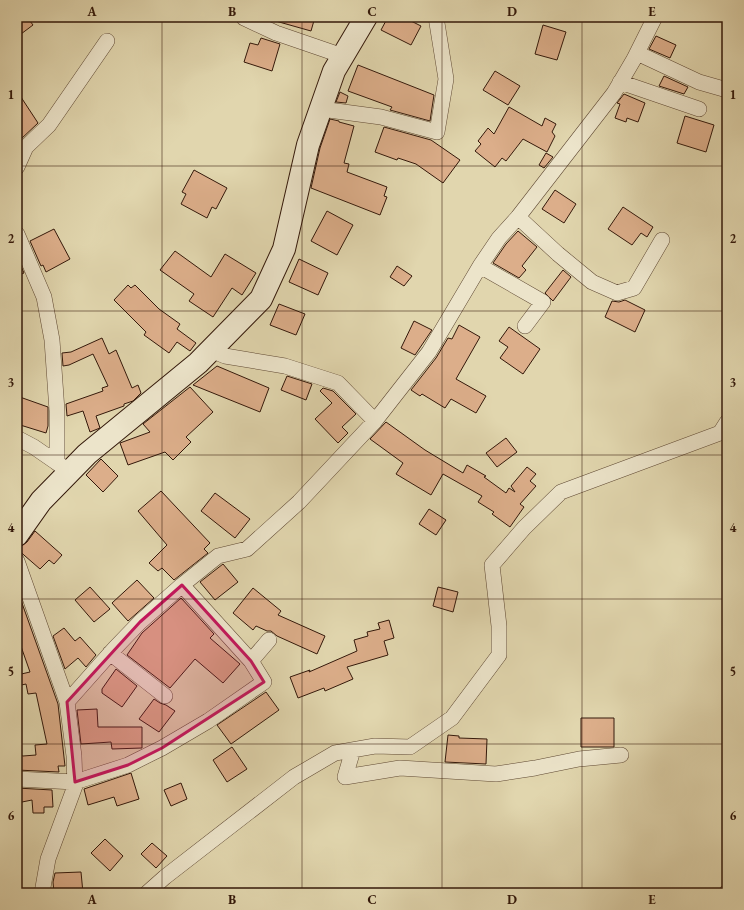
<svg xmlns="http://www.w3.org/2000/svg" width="744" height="910" viewBox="0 0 744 910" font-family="'EB Garamond',serif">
<rect width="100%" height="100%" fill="#e1d6ae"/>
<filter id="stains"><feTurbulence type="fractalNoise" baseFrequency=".005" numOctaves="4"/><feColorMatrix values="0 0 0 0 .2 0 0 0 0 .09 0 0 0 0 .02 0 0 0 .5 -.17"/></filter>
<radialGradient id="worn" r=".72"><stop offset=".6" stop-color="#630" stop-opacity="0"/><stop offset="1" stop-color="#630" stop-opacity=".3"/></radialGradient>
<!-- building -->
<path fill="#dcae8a" stroke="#33180a" d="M 17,17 L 27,17 L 33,25 L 17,37 Z
M 273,17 L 315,17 L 311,31 L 272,20 Z
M 388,17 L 403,17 L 421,26 L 411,45 L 381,30 Z
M 543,25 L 566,32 L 557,60 L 535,54 Z
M 656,36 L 676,45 L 670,58 L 649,49 Z
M 261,38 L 280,44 L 272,71 L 244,62 L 250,43 L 258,45 Z
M 358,65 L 434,95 L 430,121 L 390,110 L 392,107 L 348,91 Z
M 495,71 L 520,86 L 508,105 L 483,90 Z
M 664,76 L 688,87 L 684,94 L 659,86 Z
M 17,91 L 38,123 L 20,140 L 17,135 Z
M 340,92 L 348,96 L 346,103 L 336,102 Z
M 624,94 L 645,103 L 638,122 L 627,118 L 626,122 L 615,118 L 620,104 L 617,103 Z
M 509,107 L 542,126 L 545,118 L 556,124 L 552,132 L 555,136 L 547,152 L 523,139 L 506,161 L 502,158 L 495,167 L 475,151 L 481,144 L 478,141 L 488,128 L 494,134 Z
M 685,116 L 714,125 L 706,152 L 677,143 Z
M 330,119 L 339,121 L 339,122 L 354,126 L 344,163 L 349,164 L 347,172 L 387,187 L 384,196 L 387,197 L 380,215 L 311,188 L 320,148 Z
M 384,127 L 431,140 L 460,160 L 443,183 L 416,164 L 398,158 L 397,160 L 375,152 Z
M 546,153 L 553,157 L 544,168 L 539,165 Z
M 194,170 L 227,188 L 216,209 L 212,207 L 207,218 L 181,204 L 186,194 L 182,192 Z
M 555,190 L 576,204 L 564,223 L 542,209 Z
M 623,207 L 653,227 L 647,237 L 641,233 L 632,245 L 608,229 Z
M 327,211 L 353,225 L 337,255 L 311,241 Z
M 54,229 L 70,259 L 46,272 L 43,265 L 41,266 L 30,241 Z
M 518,231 L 537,247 L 522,266 L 526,270 L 519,278 L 493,263 L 506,244 Z
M 175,251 L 211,277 L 225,254 L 256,273 L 242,295 L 232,288 L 213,317 L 189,301 L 194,294 L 160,270 Z
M 17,257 L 24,273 L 17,276 Z
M 299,259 L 328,273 L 318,295 L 289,282 Z
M 397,266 L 412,276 L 404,286 L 390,277 Z
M 563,270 L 571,277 L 553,301 L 545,293 Z
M 128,285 L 131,288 L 135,285 L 159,309 L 180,324 L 177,329 L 196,343 L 190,351 L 177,342 L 169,353 L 144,335 L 146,332 L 114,300 Z
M 625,300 L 645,310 L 635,332 L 605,317 L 612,301 L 619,302 Z
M 279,304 L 305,314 L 296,335 L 270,325 Z
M 414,321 L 432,330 L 415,355 L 401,348 Z
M 459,325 L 480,337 L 456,379 L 486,396 L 476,413 L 451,399 L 445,408 L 422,394 L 420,396 L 411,390 L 436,358 L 448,338 L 452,339 Z
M 509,327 L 540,349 L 523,374 L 500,358 L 508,347 L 499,341 Z
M 102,338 L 109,354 L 116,350 L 132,388 L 138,385 L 141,393 L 133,401 L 124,404 L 124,406 L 96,416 L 100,428 L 90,432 L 83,411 L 67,416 L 66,404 L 103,391 L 102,388 L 108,386 L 93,354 L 69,365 L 63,366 L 62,353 L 71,352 Z
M 217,366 L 269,388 L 260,412 L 193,385 Z
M 287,376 L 312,384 L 306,400 L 281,390 Z
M 190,387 L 213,412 L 186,437 L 191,442 L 173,460 L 165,452 L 128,465 L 120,443 L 150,432 L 143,424 Z
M 323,388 L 333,391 L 356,414 L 342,427 L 348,433 L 338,443 L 315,419 L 332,403 L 320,391 Z
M 17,396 L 48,407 L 48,426 L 46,433 L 17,424 Z
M 386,422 L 425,450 L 463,473 L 467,465 L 486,476 L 484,477 L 506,493 L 509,488 L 515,492 L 511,486 L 527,467 L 536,474 L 530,481 L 536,486 L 520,504 L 524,507 L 510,527 L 492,514 L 494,512 L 478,502 L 482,496 L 443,474 L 431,495 L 396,474 L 403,463 L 370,439 Z
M 506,438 L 517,452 L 497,467 L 486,453 Z
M 101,459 L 118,476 L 103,492 L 86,475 Z
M 161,491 L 210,543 L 204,549 L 208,553 L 174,580 L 162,568 L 158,571 L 149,563 L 167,545 L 138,511 Z
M 215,493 L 250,519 L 235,538 L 201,511 Z
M 429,509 L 446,520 L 436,535 L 419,524 Z
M 35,531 L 62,555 L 54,564 L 49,560 L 40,569 L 17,549 L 27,542 Z
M 223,564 L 238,582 L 215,600 L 200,582 Z
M 137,580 L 154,598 L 128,621 L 112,603 Z
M 90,587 L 110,609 L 94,622 L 75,600 Z
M 438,587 L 458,592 L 453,612 L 433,606 Z
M 253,588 L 281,611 L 278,615 L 325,636 L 317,654 L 277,636 L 271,631 L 267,631 L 256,626 L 253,630 L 233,613 Z
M 17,592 L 18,592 L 58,704 L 65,766 L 58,766 L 59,772 L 17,770 L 17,754 L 23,756 L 36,755 L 35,745 L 47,744 L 36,693 L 28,694 L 26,684 L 17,686 L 17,675 L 30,672 L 17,635 Z
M 181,598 L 214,634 L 210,638 L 240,664 L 223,683 L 195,659 L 170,688 L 127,655 L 142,633 Z
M 389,620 L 394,638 L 384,641 L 388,655 L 347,667 L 353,679 L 325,691 L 324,688 L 298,698 L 290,677 L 310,670 L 309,672 L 357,651 L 354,640 L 368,636 L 367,632 L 380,629 L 378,623 Z
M 64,628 L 75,641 L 80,637 L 96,655 L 86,667 L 78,658 L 65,669 L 53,636 Z
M 116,669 L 137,686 L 122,707 L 102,693 L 102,689 Z
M 266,692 L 279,710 L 231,744 L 217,725 Z
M 154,699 L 160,703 L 166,705 L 175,711 L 159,732 L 139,719 Z
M 97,709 L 98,727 L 142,727 L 142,748 L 112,749 L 111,742 L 81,744 L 77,710 Z
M 581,718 L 614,718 L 614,747 L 581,747 Z
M 448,735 L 459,736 L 459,738 L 487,739 L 486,764 L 445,762 Z
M 232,747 L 247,769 L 227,782 L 213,760 Z
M 131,773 L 139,799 L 117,806 L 114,797 L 88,805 L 84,789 Z
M 181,783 L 187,799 L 171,806 L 164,790 Z
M 17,788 L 52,790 L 53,807 L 44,807 L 44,813 L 33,813 L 32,800 L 17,803 Z
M 105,839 L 123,856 L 110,871 L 91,853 Z
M 152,843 L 167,856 L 156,868 L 141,854 Z
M 81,872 L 83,893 L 54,893 L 53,882 L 55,873 Z"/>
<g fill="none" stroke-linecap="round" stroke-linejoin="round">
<defs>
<path id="street" d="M 243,17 L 244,18 L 276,33 L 343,56
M 637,53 L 699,82 L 727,90
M 620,82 L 699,109
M 321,109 L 381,117 L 437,132 L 446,79 L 436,17
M 17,167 L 26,147 L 49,125 L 107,41
M 518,217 L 558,254 L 592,282 L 617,293 L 634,288 L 662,240
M 17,234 L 44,297 L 52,340 L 57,411 L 57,463
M 480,266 L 543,302 L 525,326
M 211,350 L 225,356 L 285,366 L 338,383 L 375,421
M 17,438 L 34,447 L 63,467
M 17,561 L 67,702 L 74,756 L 75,786 L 48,859 L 42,893
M 182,585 L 251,661 L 269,640
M 110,653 L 165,696
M 67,702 L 114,649 L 140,622 L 182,585 L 218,556 L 247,549 L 299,502 L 375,421 L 429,352 L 480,266 L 499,238 L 518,217 L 614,93 L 634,59 L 655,17
M 353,750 L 345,777 L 400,768 L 496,774 L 535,768 L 579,759 L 621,755
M 17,779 L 75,782 L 128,765 L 162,748 L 208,721 L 264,682 L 251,661
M 147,893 L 165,877 L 294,777 L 335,753 L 375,746 L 410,747 L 452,718 L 499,655 L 499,626 L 492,565 L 524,528 L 561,492 L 720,433 L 727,422
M 726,893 L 727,892"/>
<path id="secondary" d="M 17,535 L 41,501 L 87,454 L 198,363 L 261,299 L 284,249 L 308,145 L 334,71 L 366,17"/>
</defs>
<!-- street casing -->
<use href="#street" stroke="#5e4833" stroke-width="16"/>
<!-- secondary casing -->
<use href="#secondary" stroke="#33180a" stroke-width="24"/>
<!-- street -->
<use href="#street" stroke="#ece4ca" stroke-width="15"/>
<!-- secondary -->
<use href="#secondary" stroke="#ece4ca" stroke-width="22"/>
</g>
<!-- marked area -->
<path fill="#c2185b" fill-opacity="0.2" stroke="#c2185b" stroke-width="3" stroke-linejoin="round" d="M 182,585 L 251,661 L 264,682 L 162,748 L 128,765 L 75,782 L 67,702 L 140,622 Z"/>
<!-- grid -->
<path fill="none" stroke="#33180a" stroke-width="1" stroke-opacity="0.55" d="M 162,17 L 162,893M 302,17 L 302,893M 442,17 L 442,893M 582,17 L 582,893M 17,166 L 727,166M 17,311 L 727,311M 17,455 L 727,455M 17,599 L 727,599M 17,744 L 727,744"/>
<!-- margin -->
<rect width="744" height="910" fill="none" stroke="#e1d6ae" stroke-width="44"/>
<rect x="22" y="22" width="700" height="866" fill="none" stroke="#33180a" stroke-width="1.5"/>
<g font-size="13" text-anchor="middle" font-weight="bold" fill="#33180a">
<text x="92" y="16">A</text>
<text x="232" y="16">B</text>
<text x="372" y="16">C</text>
<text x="512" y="16">D</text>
<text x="652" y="16">E</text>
<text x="11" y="99">1</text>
<text x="733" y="99">1</text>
<text x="11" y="243">2</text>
<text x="733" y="243">2</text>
<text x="11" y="387">3</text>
<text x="733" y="387">3</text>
<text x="11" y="532">4</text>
<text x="733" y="532">4</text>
<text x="11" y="676">5</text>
<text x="733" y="676">5</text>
<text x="11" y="820">6</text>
<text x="733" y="820">6</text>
<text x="92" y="904">A</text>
<text x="232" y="904">B</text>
<text x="372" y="904">C</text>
<text x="512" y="904">D</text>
<text x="652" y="904">E</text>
</g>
<rect width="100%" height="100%" filter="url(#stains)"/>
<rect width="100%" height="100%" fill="url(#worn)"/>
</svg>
